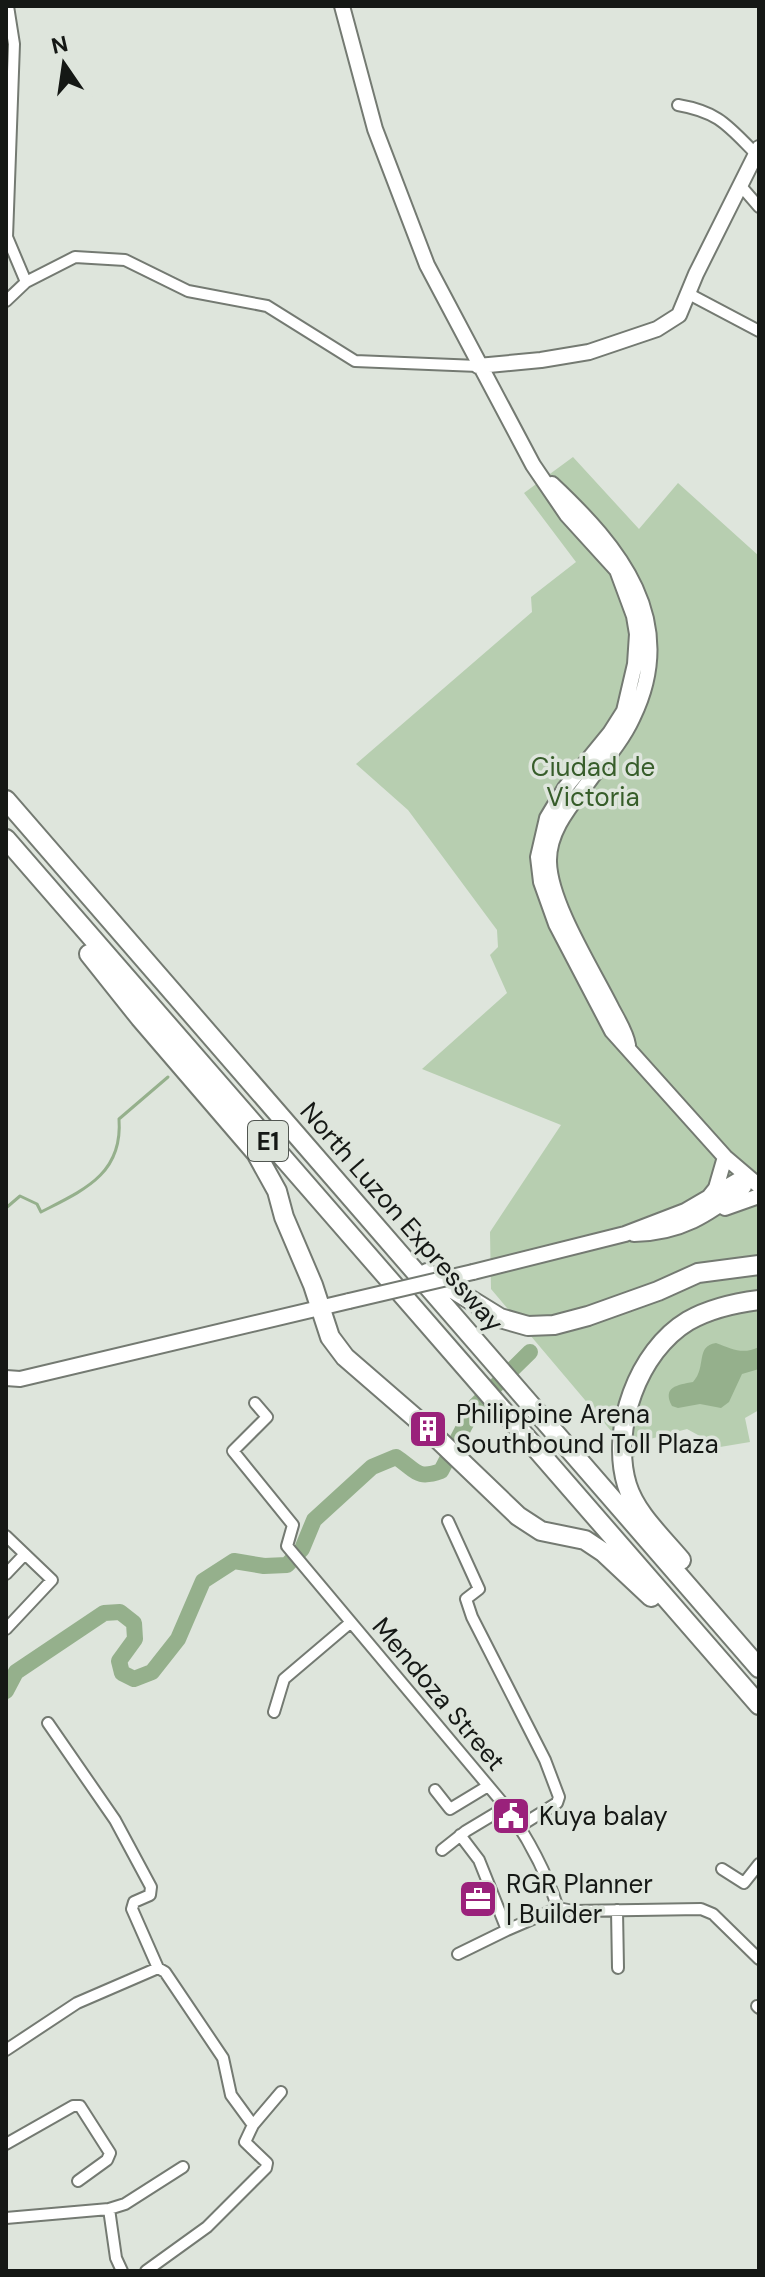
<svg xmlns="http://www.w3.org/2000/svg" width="765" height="2277" viewBox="0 0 765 2277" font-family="'DM Sans',sans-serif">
<rect width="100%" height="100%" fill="#dee5dc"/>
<!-- green -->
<path fill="#b7ceb0" d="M 573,457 L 639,529 L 678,483 L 759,556 L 759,1410 L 745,1418 L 750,1442 L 720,1447 L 687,1429 L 639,1442 L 634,1458 L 491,1289 L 490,1232 L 561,1125 L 422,1069 L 507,993 L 490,955 L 498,947 L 497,930 L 408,810 L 356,764 L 532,612 L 531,597 L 576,562 L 524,493 Z"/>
<!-- water -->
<path fill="#95b08c" d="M 716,1343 C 733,1349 742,1355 759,1347 L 759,1369 L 742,1374 L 729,1402 L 721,1408 L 700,1404 L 678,1408 L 672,1406 C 662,1387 677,1385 693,1382 C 707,1367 695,1346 716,1343 Z"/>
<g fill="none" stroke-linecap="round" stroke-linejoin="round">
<!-- stream -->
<path stroke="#95b08c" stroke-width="3" d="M 6,1208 L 20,1196 L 37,1204 L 41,1212 C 84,1190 123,1174 119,1119 L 168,1077"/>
<!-- river -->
<path stroke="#95b08c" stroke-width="16" d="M 6,1691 L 16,1672 L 104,1613 L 120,1612 L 134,1623 L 135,1639 L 119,1661 L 122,1673 L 134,1679 L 152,1672 L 178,1639 L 203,1581 L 234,1561 L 264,1566 L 287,1565 L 302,1549 L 314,1520 L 372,1467 L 396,1457 C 416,1470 416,1480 441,1471 L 475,1406 L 530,1352"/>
<defs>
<path id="street" d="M 8,6 L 14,44 L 7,237 L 26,282
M 678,105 C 719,112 728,126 756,154
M 740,185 L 759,207
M 689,294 L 759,331
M 6,301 L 26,282 L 75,257 L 125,260 L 188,291 L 267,306 L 355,361 L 478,366
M 255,1403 L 267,1417 L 233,1451 L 293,1525 L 287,1546 L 506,1807 C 528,1838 546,1872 558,1908 L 573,1911 L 701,1909 L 713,1914 L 759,1959
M 448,1521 L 479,1589 L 466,1599 L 472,1617 L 545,1760 L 559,1797 L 557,1803 L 520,1826
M 6,1536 L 52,1580 L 6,1629
M 6,1574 L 24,1555
M 274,1712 L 284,1679 L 350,1623
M 48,1723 L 115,1820 L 151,1887 L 150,1895 L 134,1902 L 132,1909 L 158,1968 L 165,1972 L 223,2058 L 231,2095 L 253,2125 L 245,2142 L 267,2163 L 266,2168 L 207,2227 L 146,2271
M 435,1790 L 450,1809 L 488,1786
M 460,1835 L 479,1860 L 507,1930 L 558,1908
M 442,1850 L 466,1831 L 506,1807
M 722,1869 L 744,1883 L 759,1864
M 617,1910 L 618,1968
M 458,1954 L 507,1930
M 757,2006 L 759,2008
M 6,2050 L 77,2003 L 158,1968
M 253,2125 L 281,2092
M 6,2144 L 73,2106 L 80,2106 L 110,2153 L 107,2160 L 78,2181
M 109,2209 L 116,2258 L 122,2271
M 6,2218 L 109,2209 L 125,2204 L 183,2167"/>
<path id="secondary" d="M 342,6 L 375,129 L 427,265 L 533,465 L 567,515 L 617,570 L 634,616 L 637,634 L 635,664 L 624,711 L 610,733 L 565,788 L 547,818 L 538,857 L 541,882 L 556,924 L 612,1031 L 725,1157 L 759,1186
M 478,366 L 541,360 L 589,352 L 657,329 L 679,315 L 696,274 L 759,148
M 552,484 C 619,547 680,620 633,717 C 623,739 607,758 592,777 C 574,802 548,829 549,862 C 550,903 592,969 611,1007 C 617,1019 626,1032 628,1045
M 708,1198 L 716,1188 L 725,1157
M 725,1208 L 759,1196
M 634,1234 C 681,1233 708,1215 744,1187
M 473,1272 L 625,1234 L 685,1211 L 745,1176
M 6,1378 L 20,1379 L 349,1301"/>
<path id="highway" d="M 6,800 L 759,1668
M 6,839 L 759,1705
M 89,954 L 140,1018 L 256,1153 L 277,1191 L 284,1217 L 313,1285 L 330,1337 L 345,1357 L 420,1422 L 518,1516 L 541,1531 L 585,1540 L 603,1552 L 651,1597
M 427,1273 L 500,1318 L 528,1326 L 554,1325 L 588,1316 L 658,1291 L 698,1273 L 759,1265
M 681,1560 C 662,1537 636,1514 627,1485 C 610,1429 638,1351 688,1321 C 709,1309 735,1303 759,1300"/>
</defs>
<!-- street casing -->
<use href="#street" stroke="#747a72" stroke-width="14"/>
<!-- secondary casing -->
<use href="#secondary" stroke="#747a72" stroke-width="18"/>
<!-- highway casing -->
<use href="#highway" stroke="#747a72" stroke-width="22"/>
<!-- street -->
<use href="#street" stroke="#fff" stroke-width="10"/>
<!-- secondary -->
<use href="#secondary" stroke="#fff" stroke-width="14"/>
<!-- highway -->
<use href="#highway" stroke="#fff" stroke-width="18"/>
<defs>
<path id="secondary-bridge" d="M 349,1301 L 473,1272"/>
</defs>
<!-- secondary-bridge casing -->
<use href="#secondary-bridge" stroke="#747a72" stroke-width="18" stroke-linecap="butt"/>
<!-- secondary-bridge -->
<use href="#secondary-bridge" stroke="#fff" stroke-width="14"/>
</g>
<!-- icons -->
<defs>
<symbol id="building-square" viewBox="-11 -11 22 22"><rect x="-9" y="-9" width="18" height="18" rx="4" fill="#9a217b" stroke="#dee5dc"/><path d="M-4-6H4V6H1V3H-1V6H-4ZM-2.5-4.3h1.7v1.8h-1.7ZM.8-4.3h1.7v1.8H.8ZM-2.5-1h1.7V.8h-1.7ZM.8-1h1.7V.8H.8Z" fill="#fff"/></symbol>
<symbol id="civic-square" viewBox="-11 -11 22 22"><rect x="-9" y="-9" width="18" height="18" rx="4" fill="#9a217b" stroke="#dee5dc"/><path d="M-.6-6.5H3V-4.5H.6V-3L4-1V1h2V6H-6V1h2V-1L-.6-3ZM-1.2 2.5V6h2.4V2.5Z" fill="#fff"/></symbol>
<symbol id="office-square" viewBox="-11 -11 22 22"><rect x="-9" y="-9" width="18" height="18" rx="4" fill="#9a217b" stroke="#dee5dc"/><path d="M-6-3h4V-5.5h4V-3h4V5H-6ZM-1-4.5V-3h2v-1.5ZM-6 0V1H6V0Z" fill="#fff"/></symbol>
</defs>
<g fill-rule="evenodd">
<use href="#building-square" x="406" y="1407" width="44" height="44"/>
<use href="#civic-square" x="489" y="1794" width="44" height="44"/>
<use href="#office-square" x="456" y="1877" width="44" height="44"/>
</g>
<g text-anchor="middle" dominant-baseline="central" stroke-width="7" stroke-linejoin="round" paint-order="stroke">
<!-- shield labels -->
<rect fill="#dee5dc" stroke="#515651" stroke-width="2" x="248" y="1121" width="40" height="40" rx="6"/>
<g font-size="24" font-weight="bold" fill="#151815">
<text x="268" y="1141">E1</text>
</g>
<!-- park labels -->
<g font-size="26" fill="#375d2a" stroke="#dee5dc">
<text x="593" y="767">Ciudad de<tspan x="593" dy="30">Victoria</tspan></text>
</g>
<!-- street labels -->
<g font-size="26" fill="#151815" stroke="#dee5dc">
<text transform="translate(402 1217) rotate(49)">North Luzon Expressway</text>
<text transform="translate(439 1694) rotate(50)">Mendoza Street</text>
</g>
<!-- poi labels -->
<g font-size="26" fill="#151815" stroke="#dee5dc" text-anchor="start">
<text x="456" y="1414">Philippine Arena<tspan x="456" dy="30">Southbound Toll Plaza</tspan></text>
<text x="539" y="1816">Kuya balay</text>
<text x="506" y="1884">RGR Planner<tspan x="506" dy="30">| Builder</tspan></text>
</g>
</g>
<!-- border -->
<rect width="765" height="2277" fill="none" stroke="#151815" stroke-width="16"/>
<!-- north arrow -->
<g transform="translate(64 64) rotate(347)" stroke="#dee5dc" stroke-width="6" paint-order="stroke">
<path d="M0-6L14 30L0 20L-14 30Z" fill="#151815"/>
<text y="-12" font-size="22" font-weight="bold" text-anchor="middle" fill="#151815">N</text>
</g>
</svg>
